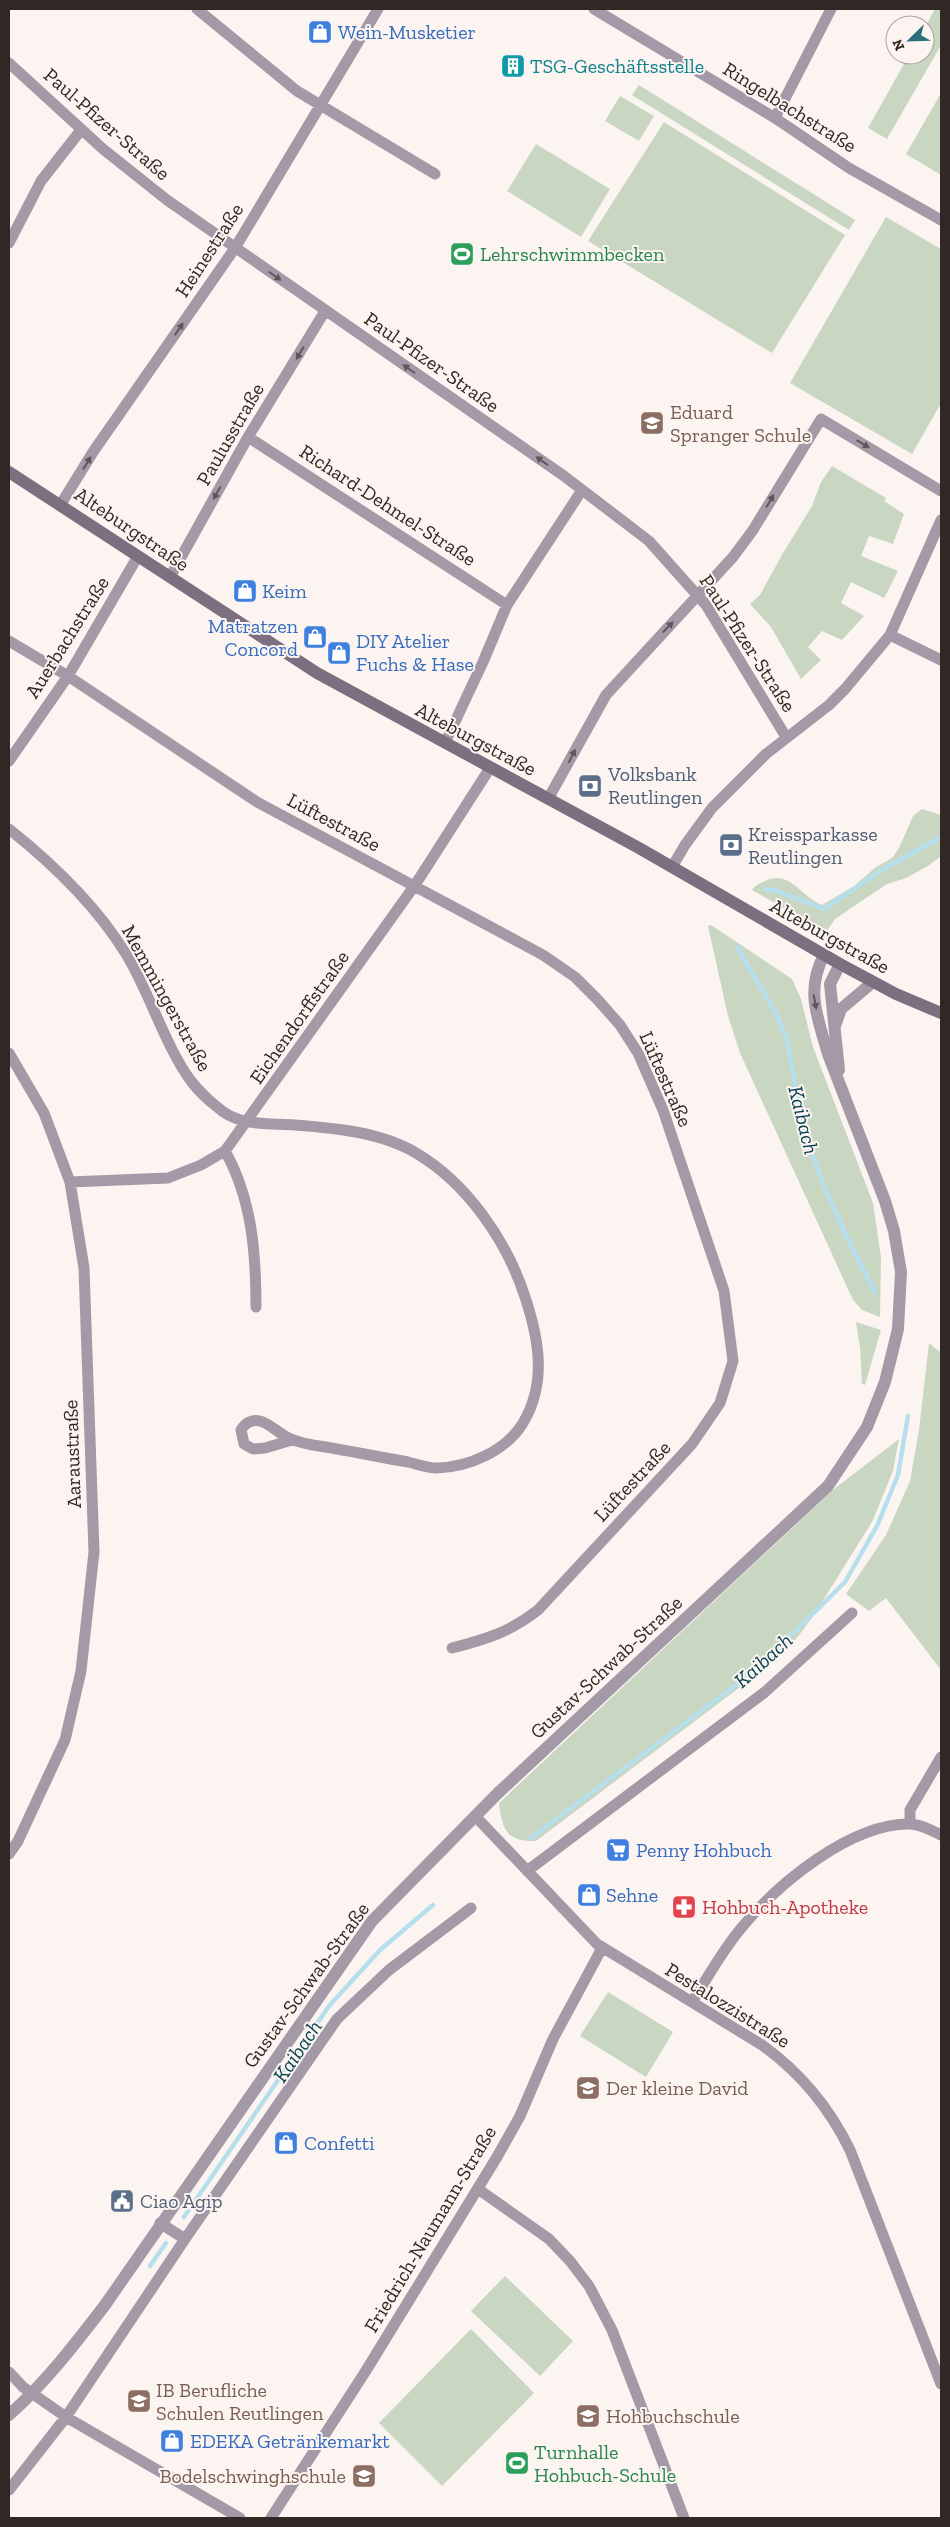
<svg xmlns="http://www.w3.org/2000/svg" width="950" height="2527" viewBox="0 0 950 2527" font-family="'Zilla Slab',serif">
<rect width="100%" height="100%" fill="#fcf4f0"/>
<!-- green -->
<path fill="#c8d6c2" d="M 935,9 L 941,9 L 941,45 L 887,139 L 868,128 L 909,55 L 925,55 L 925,27 Z
M 639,85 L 855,220 L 849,230 L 632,95 Z
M 941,93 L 941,175 L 906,154 Z
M 620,96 L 654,116 L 639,141 L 605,121 Z
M 664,122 L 845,235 L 772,353 L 588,241 Z
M 536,144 L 610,189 L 581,237 L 507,191 Z
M 886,217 L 941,249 L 941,403 L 912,454 L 790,383 Z
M 832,466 L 886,498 L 884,501 L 904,514 L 893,544 L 869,536 L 861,556 L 898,571 L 884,598 L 851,582 L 841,603 L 864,616 L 842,640 L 822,631 L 808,647 L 821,660 L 801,679 L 771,627 L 750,604 L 760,595 L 783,553 L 812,506 L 821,482 Z
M 922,809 L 941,815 L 941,856 L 928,866 L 906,878 L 887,884 L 835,919 L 826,932 L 752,890 C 755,885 759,884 765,881 C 790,869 801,897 822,905 L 854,886 L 876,867 L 892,858 L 899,848 L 913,816 Z
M 711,925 L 792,979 L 801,999 L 813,1047 L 873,1203 L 881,1257 L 880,1317 L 862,1310 L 853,1300 L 740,1053 L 728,1016 L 708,926 Z
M 856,1322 L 881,1330 L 865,1385 L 862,1384 L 860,1348 Z
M 929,1343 L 941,1353 L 941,1670 L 886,1598 L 869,1611 L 846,1594 L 886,1535 L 910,1481 L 919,1430 Z
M 899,1439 L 893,1471 L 872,1522 L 812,1618 L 796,1639 L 752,1678 L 536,1841 C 507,1842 502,1830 499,1803 L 834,1489 Z
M 608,1992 L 673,2032 L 646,2077 L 580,2036 Z
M 505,2276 L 573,2341 L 540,2376 L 471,2311 Z
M 471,2329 L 534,2393 L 442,2486 L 379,2423 Z"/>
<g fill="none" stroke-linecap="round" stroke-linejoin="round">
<!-- stream -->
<path stroke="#b6dfed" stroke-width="4.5" d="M 765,889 L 774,890 L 824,909 L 879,872 L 941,837
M 738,947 C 752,978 775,1004 786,1038 C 794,1064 794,1094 802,1120 C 818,1181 846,1237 875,1292
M 531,1838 L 755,1671 L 845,1582 L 877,1526 L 898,1475 L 908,1416
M 184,2217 L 329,2006 L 380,1950 L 433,1905
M 150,2266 L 166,2243"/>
<!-- minor -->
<path stroke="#a49aa7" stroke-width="11" d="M 197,9 L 297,91 L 435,174
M 594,9 L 775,118 L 849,168 L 941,220
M 9,63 L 103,149 L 167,200 L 564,476 L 649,541 L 706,605 L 786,737
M 775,118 L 831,9
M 9,243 L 41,181 L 81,130
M 248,437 L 507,605
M 61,504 L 93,452 L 235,248 L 378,9
M 170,577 L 248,437 L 325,311
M 890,635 L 941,660
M 9,641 L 68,676 L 257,802 L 543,955 L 575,977 L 597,999 L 620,1025 L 638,1053 L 663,1110 L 724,1291 L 733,1361 L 720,1403 L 692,1444 L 538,1610 C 510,1632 487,1639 452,1648
M 445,743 L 483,662 L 507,605 L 582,490
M 9,761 L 68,676 L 138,556
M 548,799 L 606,695 L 733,557 L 753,530 L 821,419 L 941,491
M 9,829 C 53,864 96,905 126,954 C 150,993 165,1046 191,1081 C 198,1090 207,1099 216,1106 C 238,1127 267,1123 295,1125 C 334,1128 381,1132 416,1153 C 467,1183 507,1241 525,1297 C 539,1339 547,1383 523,1423 C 506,1451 469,1467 437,1468 C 427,1468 417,1464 408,1462 C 384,1458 361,1453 337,1449 C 323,1446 304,1445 291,1439 C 280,1435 271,1424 260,1421 C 252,1419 245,1423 241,1430 L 244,1444 L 253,1449 L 265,1448 L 292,1440
M 672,867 L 685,845 L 712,808 L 766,754 L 829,705 L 845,689 L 890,635 L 941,520
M 9,1053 L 44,1113 L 70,1182 L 84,1268 L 94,1552 L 81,1671 L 65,1740 L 18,1841 L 9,1854
M 225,1151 C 252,1199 256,1253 256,1307
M 70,1182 L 168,1178 L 201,1165 L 225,1151 L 415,885 L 490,768
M 476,1817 L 597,1944 L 762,2045 C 801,2073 829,2107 850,2150 L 941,2384
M 910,1824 L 910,1810 L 941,1757
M 527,1871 L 765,1692 L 852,1613
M 692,2002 C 708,1977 723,1949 743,1926 C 779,1883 850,1824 909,1824 C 920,1824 931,1830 941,1835
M 478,2189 L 549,2239 L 570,2261 L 589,2286 L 612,2330 L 684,2518
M 160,2223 L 185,2239
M 9,2372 L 23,2387 L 66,2417 L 240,2518
M 9,2490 L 66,2417 L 185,2239 L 337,2019 L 389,1970 L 471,1908
M 271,2518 L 367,2369 L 497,2157 L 520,2116 L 553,2039 L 602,1948"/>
<!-- tertiary -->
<path stroke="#a49aa7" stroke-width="12" d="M 835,1026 L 841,1009 L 873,982
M 839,1070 L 830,984 L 840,964
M 9,2415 C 46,2382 75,2344 105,2305 L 372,1921 L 498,1793 L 828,1486 L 867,1427 L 885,1382 L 898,1329 L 901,1272 L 894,1231 L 885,1201 L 828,1054 C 818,1018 805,991 824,955"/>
<!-- secondary -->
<path stroke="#7d6f80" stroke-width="12" d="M 9,472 L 317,673 L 639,848 L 840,964 L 896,994 L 941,1013"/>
</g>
<!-- one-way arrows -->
<defs><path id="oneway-solid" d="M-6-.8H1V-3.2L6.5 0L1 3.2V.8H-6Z" transform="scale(1.25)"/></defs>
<g fill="#5e5658">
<use href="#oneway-solid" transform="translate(275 276) rotate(35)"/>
<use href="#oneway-solid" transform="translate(179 329) rotate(-56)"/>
<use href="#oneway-solid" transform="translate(300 353) rotate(121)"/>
<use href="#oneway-solid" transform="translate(409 369) rotate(-145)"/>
<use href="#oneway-solid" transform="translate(863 444) rotate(31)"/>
<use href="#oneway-solid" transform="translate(542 461) rotate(-145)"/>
<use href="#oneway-solid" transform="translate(87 463) rotate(-58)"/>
<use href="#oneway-solid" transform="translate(217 493) rotate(119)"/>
<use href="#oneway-solid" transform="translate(770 501) rotate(-59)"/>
<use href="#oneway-solid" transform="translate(668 627) rotate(-46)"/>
<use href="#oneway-solid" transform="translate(572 756) rotate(-63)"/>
<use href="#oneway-solid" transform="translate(815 1002) rotate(79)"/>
</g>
<!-- icons -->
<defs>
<symbol id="shop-square" viewBox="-11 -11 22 22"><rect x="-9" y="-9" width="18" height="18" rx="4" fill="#3f7fe0" stroke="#fcf4f0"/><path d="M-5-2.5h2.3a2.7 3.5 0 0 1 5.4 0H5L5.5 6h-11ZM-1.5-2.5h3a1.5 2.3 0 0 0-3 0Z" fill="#fff"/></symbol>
<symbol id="building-square" viewBox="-11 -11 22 22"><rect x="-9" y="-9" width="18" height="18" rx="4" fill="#0f9aa8" stroke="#fcf4f0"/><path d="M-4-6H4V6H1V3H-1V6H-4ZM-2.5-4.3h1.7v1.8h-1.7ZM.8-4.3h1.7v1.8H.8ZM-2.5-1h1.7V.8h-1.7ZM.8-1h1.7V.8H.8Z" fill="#fff"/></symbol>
<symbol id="stadium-square" viewBox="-11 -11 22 22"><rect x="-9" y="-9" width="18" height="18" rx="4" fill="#2e9e5b" stroke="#fcf4f0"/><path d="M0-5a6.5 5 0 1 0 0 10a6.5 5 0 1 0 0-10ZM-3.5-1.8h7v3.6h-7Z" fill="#fff"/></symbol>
<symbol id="school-square" viewBox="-11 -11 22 22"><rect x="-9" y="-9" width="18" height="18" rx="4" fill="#8d6e63" stroke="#fcf4f0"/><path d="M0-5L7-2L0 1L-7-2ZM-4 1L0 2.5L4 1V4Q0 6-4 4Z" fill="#fff"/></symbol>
<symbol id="bank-square" viewBox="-11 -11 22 22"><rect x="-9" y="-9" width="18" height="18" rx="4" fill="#5c6f8a" stroke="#fcf4f0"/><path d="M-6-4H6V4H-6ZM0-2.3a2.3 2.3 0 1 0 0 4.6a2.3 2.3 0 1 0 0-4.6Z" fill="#fff"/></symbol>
<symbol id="supermarket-square" viewBox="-11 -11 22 22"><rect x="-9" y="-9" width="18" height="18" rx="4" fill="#3f7fe0" stroke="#fcf4f0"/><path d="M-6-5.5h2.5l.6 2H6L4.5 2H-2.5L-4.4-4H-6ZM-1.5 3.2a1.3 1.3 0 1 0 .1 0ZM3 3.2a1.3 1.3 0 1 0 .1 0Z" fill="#fff"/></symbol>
<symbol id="pharmacy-square" viewBox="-11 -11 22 22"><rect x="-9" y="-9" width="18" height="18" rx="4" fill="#e0444e" stroke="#fcf4f0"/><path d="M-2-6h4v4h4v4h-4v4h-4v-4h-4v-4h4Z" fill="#fff"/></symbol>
<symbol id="civic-square" viewBox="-11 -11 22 22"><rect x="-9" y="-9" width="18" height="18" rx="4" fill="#5c6f8a" stroke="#fcf4f0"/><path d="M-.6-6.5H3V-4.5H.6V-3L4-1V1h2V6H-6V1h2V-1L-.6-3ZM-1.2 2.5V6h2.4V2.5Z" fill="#fff"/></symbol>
</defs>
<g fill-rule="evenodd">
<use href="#shop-square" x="306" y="18" width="28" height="28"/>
<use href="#building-square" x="499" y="52" width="28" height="28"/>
<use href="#stadium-square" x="448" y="240" width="28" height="28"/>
<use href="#school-square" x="638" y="409" width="28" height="28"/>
<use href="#shop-square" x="231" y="577" width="28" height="28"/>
<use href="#shop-square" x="301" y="623" width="28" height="28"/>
<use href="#shop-square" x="325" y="639" width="28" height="28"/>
<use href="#bank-square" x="576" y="772" width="28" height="28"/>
<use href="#bank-square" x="717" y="831" width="28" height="28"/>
<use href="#supermarket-square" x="604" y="1836" width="28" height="28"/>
<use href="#shop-square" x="575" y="1881" width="28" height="28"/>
<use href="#pharmacy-square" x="670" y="1893" width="28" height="28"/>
<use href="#school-square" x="574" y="2074" width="28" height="28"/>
<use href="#shop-square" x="272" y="2129" width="28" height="28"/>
<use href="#civic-square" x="108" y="2187" width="28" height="28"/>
<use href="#school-square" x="125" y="2387" width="28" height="28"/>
<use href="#school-square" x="574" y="2402" width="28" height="28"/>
<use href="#shop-square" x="158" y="2427" width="28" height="28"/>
<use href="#stadium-square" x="503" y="2449" width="28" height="28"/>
<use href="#school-square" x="350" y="2462" width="28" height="28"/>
</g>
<g text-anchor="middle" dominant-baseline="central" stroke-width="4" stroke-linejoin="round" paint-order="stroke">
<!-- shop labels -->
<g font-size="20" fill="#366cbe" stroke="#fcf4f0" text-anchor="start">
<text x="338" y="32">Wein-Musketier</text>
<text x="262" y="591">Keim</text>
<text x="298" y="626" text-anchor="end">Matratzen<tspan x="298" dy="23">Concord</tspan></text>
<text x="356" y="641">DIY Atelier<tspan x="356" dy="23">Fuchs &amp; Hase</tspan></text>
<text x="636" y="1850">Penny Hohbuch</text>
<text x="606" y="1895">Sehne</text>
<text x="304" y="2143">Confetti</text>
<text x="190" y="2441">EDEKA Getränkemarkt</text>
</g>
<!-- culture labels -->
<g font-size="20" fill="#0d838f" stroke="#fcf4f0" text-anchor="start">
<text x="530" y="66">TSG-Geschäftsstelle</text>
</g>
<!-- street labels -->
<g font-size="20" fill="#2f2824" stroke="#fcf4f0">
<text transform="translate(790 107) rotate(32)">Ringelbachstraße</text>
<text transform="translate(107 124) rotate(41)">Paul-Pfizer-Straße</text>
<text transform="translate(209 250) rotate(-57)">Heinestraße</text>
<text transform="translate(432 362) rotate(35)">Paul-Pfizer-Straße</text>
<text transform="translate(230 434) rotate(-60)">Paulusstraße</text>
<text transform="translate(388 505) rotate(33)">Richard-Dehmel-Straße</text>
<text transform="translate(132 529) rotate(34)">Alteburgstraße</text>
<text transform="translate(67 637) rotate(-58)">Auerbachstraße</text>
<text transform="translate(748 643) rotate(57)">Paul-Pfizer-Straße</text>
<text transform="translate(476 739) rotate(28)">Alteburgstraße</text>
<text transform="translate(334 822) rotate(28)">Lüftestraße</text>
<text transform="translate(830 936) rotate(29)">Alteburgstraße</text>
<text transform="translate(167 998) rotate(61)">Memmingerstraße</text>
<text transform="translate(299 1017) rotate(-55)">Eichendorffstraße</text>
<text transform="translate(666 1079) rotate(66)">Lüftestraße</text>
<text transform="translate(72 1454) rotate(-92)">Aaraustraße</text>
<text transform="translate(632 1481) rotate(-47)">Lüftestraße</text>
<text transform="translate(606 1667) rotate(-43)">Gustav-Schwab-Straße</text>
<text transform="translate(306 1985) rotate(-54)">Gustav-Schwab-Straße</text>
<text transform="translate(728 2005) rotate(32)">Pestalozzistraße</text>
<text transform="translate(430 2229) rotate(-59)">Friedrich-Naumann-Straße</text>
</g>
<!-- leisure labels -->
<g font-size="20" fill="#27864d" stroke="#fcf4f0" text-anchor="start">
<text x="480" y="254">Lehrschwimmbecken</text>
<text x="534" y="2452">Turnhalle<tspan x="534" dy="23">Hohbuch-Schule</tspan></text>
</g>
<!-- education labels -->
<g font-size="20" fill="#785e54" stroke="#fcf4f0" text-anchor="start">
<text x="670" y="412">Eduard<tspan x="670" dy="23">Spranger Schule</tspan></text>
<text x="606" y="2088">Der kleine David</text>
<text x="156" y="2390">IB Berufliche<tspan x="156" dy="23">Schulen Reutlingen</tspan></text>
<text x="606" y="2416">Hohbuchschule</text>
<text x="346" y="2476" text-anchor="end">Bodelschwinghschule</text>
</g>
<!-- service labels -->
<g font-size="20" fill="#4e5e75" stroke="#fcf4f0" text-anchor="start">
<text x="608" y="774">Volksbank<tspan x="608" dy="23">Reutlingen</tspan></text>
<text x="748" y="834">Kreissparkasse<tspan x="748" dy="23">Reutlingen</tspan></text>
<text x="140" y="2201">Ciao Agip</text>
</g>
<!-- health labels -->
<g font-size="20" fill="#be3a42" stroke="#fcf4f0" text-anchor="start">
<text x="702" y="1907">Hohbuch-Apotheke</text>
</g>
<!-- water labels -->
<g font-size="21" font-style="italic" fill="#064352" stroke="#fcf4f0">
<text transform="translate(804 1120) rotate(76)">Kaibach</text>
<text transform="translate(763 1660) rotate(-42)">Kaibach</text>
<text transform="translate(297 2051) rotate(-56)">Kaibach</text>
</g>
</g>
<!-- border -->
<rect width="950" height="2527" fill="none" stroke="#2f2824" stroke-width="20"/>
<!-- north arrow -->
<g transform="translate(910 40) rotate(247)"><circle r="24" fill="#fcf4f0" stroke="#aaa29e"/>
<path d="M0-4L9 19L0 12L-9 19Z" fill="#29727b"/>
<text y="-8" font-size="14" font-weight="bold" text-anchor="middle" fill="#2f2824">N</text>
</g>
</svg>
